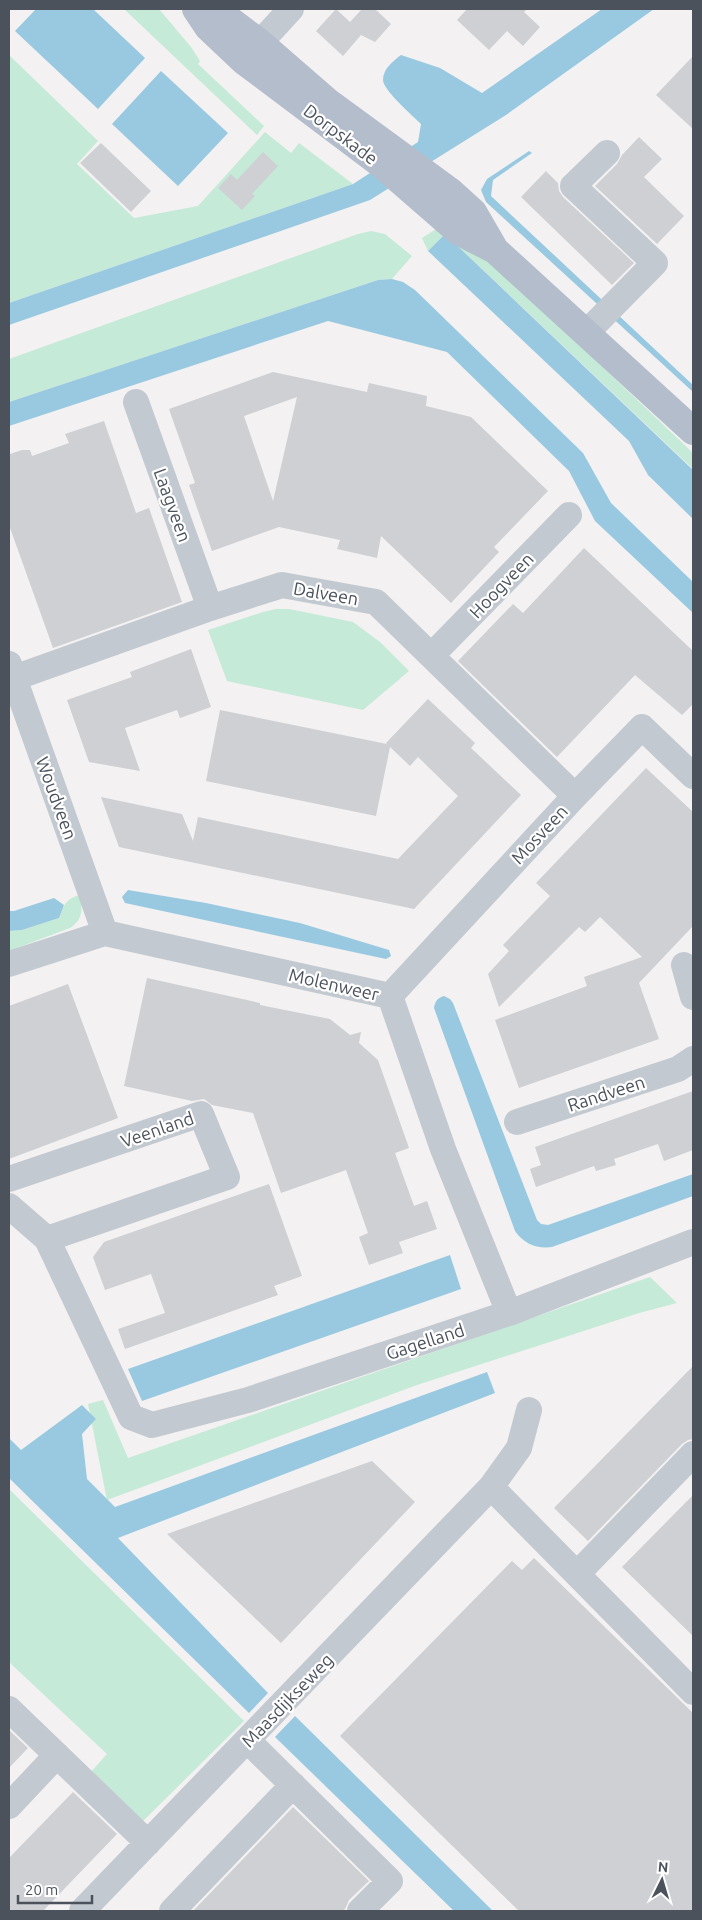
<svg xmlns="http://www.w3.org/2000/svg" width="702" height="1920" viewBox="0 0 702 1920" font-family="Ubuntu,sans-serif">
<rect width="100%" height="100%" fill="#f3f1f1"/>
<!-- green -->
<path fill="#c5ead8" d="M 124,9 L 159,9 L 191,47 L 200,61 L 198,64 L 264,126 L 257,135 Z
M 9,55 L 98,141 L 77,164 L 134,218 L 198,206 L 265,132 L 291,153 L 299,143 L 353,184 L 9,303 Z
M 441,226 L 491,261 L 693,453 L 693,469 L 445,234 L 428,251 L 422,238 Z
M 371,231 L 385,234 L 412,256 L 392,279 L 378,280 L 9,402 L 9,359 L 358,234 Z
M 276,609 L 289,609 L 353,622 L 380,642 L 409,671 L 363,710 L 227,681 L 208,630 L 263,612 Z
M 79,895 C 83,909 83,920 70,928 L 9,951 L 9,931 L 22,930 L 59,918 C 63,906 66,899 79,895 Z
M 650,1277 L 677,1303 L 639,1313 L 417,1385 L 107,1500 L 88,1404 L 103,1400 L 128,1458 Z
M 9,1489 L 244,1721 L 142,1822 L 90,1773 L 107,1754 L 9,1662 Z"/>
<!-- water -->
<path fill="#98c9e1" d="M 36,9 L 93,9 L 145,58 L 98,109 L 15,31 Z
M 602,9 L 654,9 L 506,115 L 370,200 L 9,325 L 9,303 L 353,184 L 418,142 L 421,124 C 413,116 383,90 383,80 C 383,69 393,61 401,55 L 440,68 L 482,93 Z
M 161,71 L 228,133 L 178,186 L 112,124 Z
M 529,151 L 532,153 L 493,180 L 491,196 L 693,385 L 693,392 L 486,202 L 481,190 L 487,179 Z
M 445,234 L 693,470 L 693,519 L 648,475 L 629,441 L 428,251 Z
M 392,279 L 403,282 L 415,290 L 583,453 L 611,503 L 693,582 L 693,613 L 595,521 L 569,471 L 447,352 L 328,321 L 9,426 L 9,402 L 378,280 Z
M 128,890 L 206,903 L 300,923 L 389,950 L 391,956 L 386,959 L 125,903 L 122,897 Z
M 54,898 L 64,905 L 59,918 L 22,930 L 9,931 L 9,911 L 14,911 Z
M 444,996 L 450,999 L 453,1003 L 537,1220 L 541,1224 L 548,1225 L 693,1174 L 693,1196 L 552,1247 C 537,1249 524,1244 515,1231 L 434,1008 C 435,1002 437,998 444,996 Z
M 450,1255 L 461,1289 L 142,1401 L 128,1369 Z
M 487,1372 L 495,1393 L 118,1538 L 268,1693 L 249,1713 L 9,1478 L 9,1438 L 21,1450 L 82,1405 L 96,1419 L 82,1434 L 87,1479 L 115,1507 Z
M 295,1716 L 493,1911 L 454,1911 L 275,1737 Z"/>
<!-- building -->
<path fill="#ced0d4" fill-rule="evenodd" d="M 336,9 L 350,22 L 362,9 L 375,9 L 391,24 L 375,42 L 361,35 L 343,56 L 316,31 Z
M 467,9 L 527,9 L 524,12 L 540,27 L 523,46 L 507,31 L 489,50 L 457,20 Z
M 693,56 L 693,129 L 656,95 Z
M 639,137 L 662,159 L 644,177 L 684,216 L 657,244 L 595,186 L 617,164 L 622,155 Z
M 101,143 L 151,191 L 131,212 L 80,163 Z
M 263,152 L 278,166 L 252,194 L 255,196 L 242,210 L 218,188 L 231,174 L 237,180 Z
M 546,171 L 558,183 L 559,191 L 563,197 L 634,263 L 612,285 L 521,197 Z
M 273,372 L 367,392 L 369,383 L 427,396 L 426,406 L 471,417 L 548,491 L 494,547 L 499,552 L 451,603 L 381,536 L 377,558 L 337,549 L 340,540 L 279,527 L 212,551 L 189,485 L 195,483 L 169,409 ZM 297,397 L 273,501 L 244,416 Z
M 104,421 L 136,513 L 149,508 L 182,602 L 53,648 L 9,525 L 10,454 L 22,450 L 30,450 L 32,456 L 69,443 L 65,434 Z
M 584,548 L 693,651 L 693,704 L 682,715 L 635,675 L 557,757 L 458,661 L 513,604 L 523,613 Z
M 191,649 L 211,707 L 180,718 L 177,710 L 125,728 L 140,771 L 89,762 L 67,700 L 132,677 L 130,672 Z
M 428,699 L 475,743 L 471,748 L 521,795 L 414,909 L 119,847 L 101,797 L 182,814 L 193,841 L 198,817 L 398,859 L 458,796 L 418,757 L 410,766 L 390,747 L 376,816 L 206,781 L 220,710 L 387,744 L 386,743 Z
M 646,768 L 693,812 L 693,926 L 639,983 L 659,1039 L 519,1088 L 495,1020 L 587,986 L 584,977 L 642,957 L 600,917 L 585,932 L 579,927 L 499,1007 L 488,974 L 509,951 L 503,945 L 550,896 L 536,883 Z
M 147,978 L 260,1003 L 260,1005 L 330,1019 L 350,1035 L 361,1032 L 359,1043 L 378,1060 L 409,1148 L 395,1153 L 414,1206 L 427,1201 L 437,1229 L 399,1242 L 403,1253 L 369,1265 L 359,1237 L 368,1233 L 346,1170 L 281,1193 L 253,1113 L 212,1105 L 204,1099 L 192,1101 L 124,1086 Z
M 68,984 L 118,1118 L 9,1159 L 9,1006 Z
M 693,1091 L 693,1150 L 664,1161 L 658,1144 L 614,1159 L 616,1165 L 596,1171 L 594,1166 L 536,1187 L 530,1169 L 541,1165 L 535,1147 Z
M 269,1184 L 302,1276 L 274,1286 L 278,1295 L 125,1349 L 118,1329 L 165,1313 L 151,1274 L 105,1290 L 93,1257 L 104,1242 Z
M 693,1366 L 693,1439 L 688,1440 L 682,1444 L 588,1541 L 554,1508 Z
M 372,1461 L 415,1502 L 281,1643 L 167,1534 Z
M 693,1495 L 693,1636 L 622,1567 Z
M 534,1558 L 693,1713 L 693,1911 L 519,1911 L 340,1736 L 512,1561 L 522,1570 Z
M 9,1730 L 28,1748 L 9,1768 Z
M 73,1792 L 117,1834 L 43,1911 L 9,1911 L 9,1858 Z
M 293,1807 L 369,1881 L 349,1900 L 345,1909 L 343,1911 L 193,1911 Z"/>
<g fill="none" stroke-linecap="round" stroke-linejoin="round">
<!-- minor -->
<path stroke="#c3c9d0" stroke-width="26" d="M 246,58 L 291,9
M 586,333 L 655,263 L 573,186 L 607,153
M 136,402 L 210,608
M 432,655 L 569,515
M 9,664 L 105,933
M 14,678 L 210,608 L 282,585 L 376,602 L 575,796
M 9,964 L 105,933 L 390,996 L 443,1149 L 509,1313
M 684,965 L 693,997
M 390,996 L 575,796 L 642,727 L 693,776
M 517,1122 L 678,1069 L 693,1059
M 9,1179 L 201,1114 L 227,1177 L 47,1239
M 9,1206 L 47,1239 L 131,1417 L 152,1425 L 248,1400 L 509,1313 L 693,1242
M 491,1487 L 693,1692
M 577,1574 L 693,1454
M 9,1709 L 148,1843
M 247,1740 L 390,1881 L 360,1911
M 9,1806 L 57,1755
M 82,1911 L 491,1487 L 519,1448 L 529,1410
M 172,1911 L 293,1785"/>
<!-- major -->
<path stroke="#b4bdcc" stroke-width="28" d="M 196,9 L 208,27 L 244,61 L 381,164 L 458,231 L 495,250 L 693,431
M 215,9 L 260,43 L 328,102 L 451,192 L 473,212 L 495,250"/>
</g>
<g text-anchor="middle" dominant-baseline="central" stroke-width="4.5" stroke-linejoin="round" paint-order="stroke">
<!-- street labels -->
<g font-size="18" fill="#4b525c" stroke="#fff">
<text transform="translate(341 134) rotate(37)">Dorpskade</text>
<text transform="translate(173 505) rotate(70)">Laagveen</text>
<text transform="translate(501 585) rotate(-46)">Hoogveen</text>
<text transform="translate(326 593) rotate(10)">Dalveen</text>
<text transform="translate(57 798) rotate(70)">Woudveen</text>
<text transform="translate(539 834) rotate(-47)">Mosveen</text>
<text transform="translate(334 984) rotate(13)">Molenweer</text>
<text transform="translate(606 1093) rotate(-18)">Randveen</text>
<text transform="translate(157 1129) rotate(-19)">Veenland</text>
<text transform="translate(425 1341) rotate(-18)">Gagelland</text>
<text transform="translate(287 1700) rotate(-46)">Maasdijkseweg</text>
</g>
</g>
<!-- border -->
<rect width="702" height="1920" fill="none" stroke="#4b525c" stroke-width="20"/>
<!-- north arrow -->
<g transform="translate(662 1880) rotate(5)" stroke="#ffffff" stroke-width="4" paint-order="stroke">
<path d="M0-4L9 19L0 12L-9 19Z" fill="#4b525c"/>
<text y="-8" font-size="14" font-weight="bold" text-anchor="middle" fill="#4b525c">N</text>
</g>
<!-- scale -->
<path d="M18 1895v8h74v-8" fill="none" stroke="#4b525c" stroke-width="2.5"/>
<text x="25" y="1895" font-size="15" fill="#4b525c" stroke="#ffffff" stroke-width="4" paint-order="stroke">20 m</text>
</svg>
